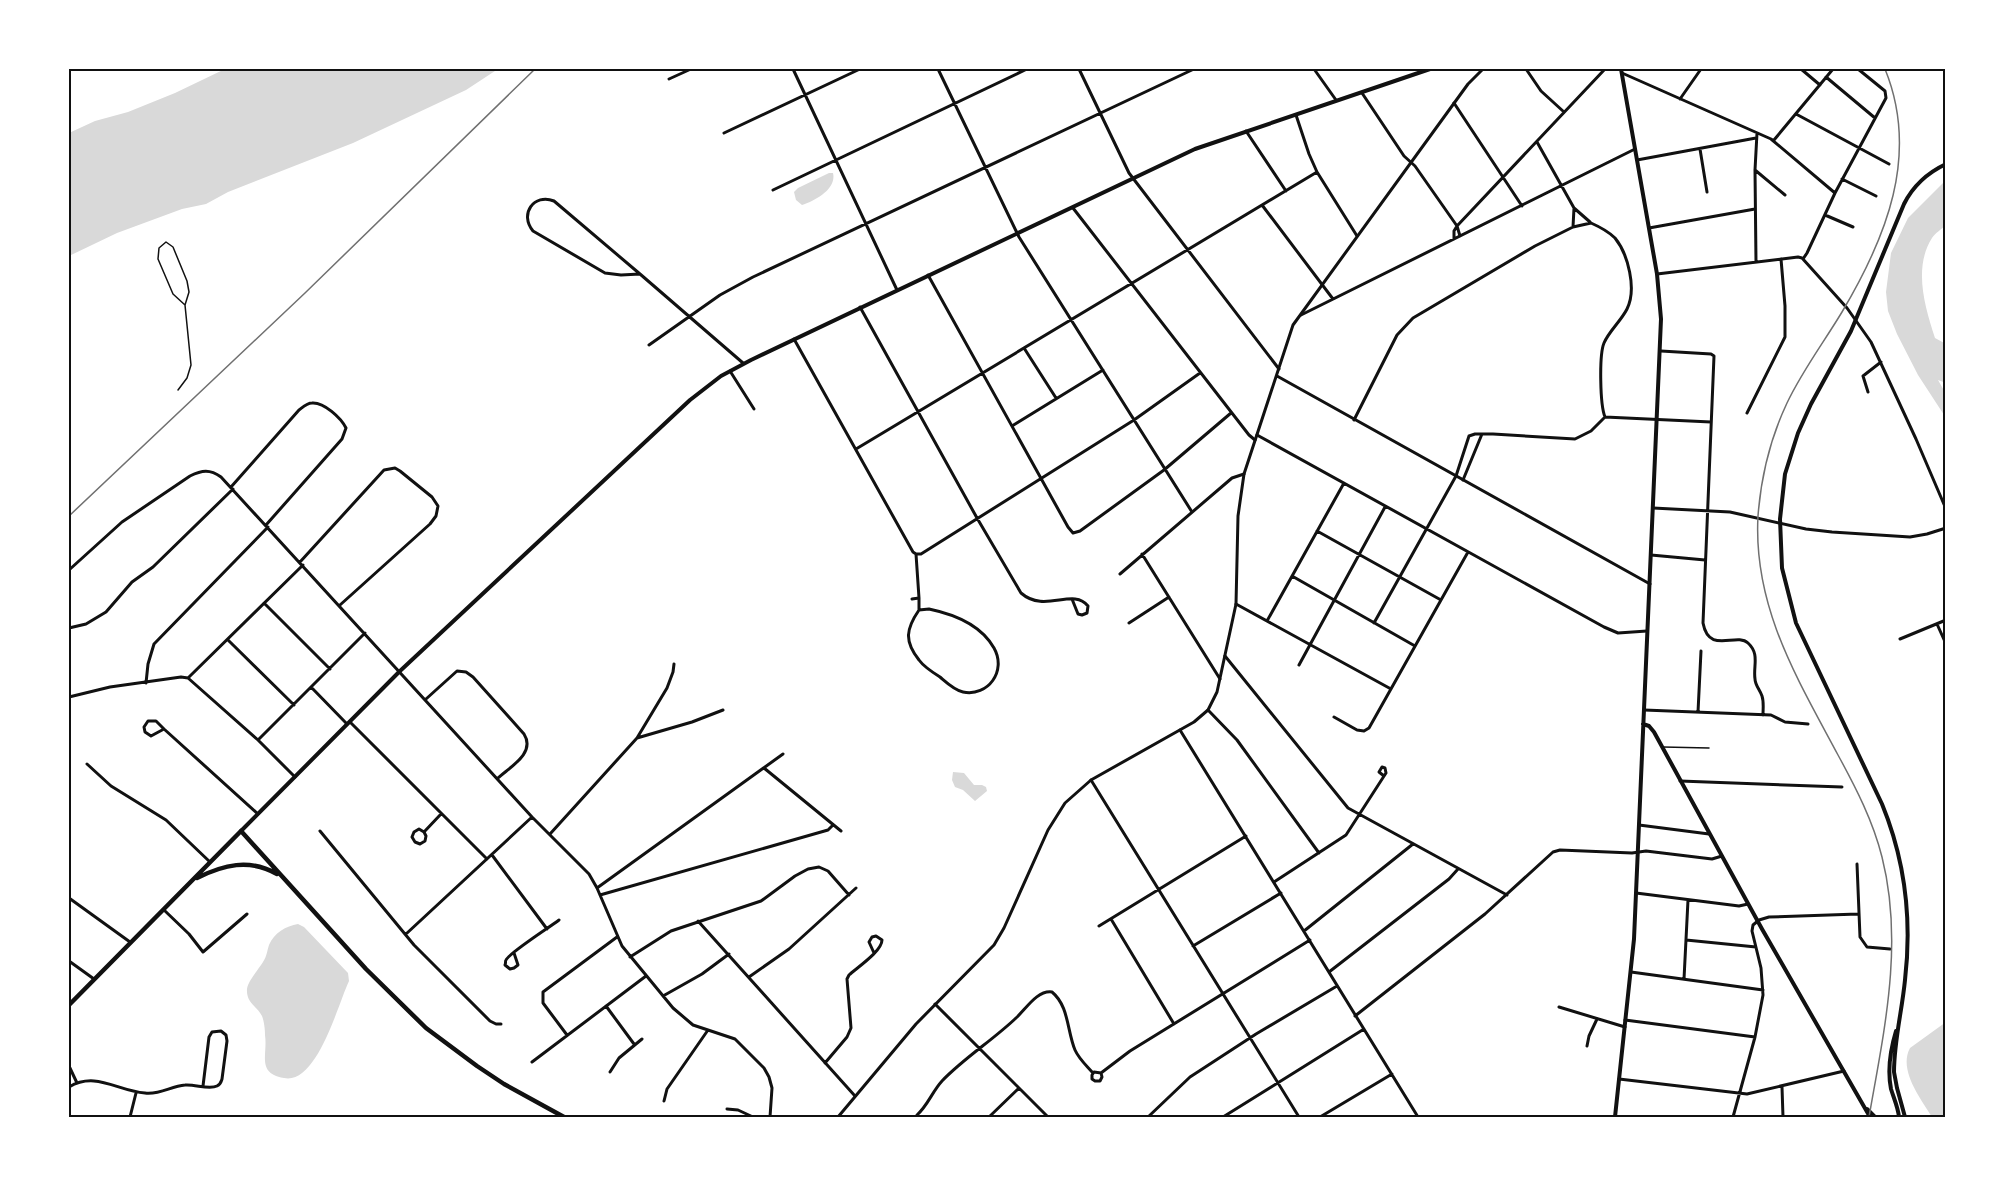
<svg xmlns="http://www.w3.org/2000/svg" width="2015" height="1186" viewBox="0 0 2015 1186" font-family="Raleway,sans-serif">
<rect width="100%" height="100%" fill="#fff"/>
<!-- water -->
<path fill="#d9d9d9" d="M 225,69 L 498,69 L 466,90 L 353,143 L 228,192 L 206,204 L 182,209 L 117,233 L 69,256 L 69,133 L 95,121 L 128,112 L 175,93 Z
M 829,173 L 833,173 C 837,189 815,201 802,205 L 796,200 L 794,192 L 798,188 Z
M 1946,180 L 1946,225 C 1942,229 1935,233 1932,238 C 1913,268 1925,307 1935,338 L 1946,344 L 1946,383 L 1938,380 L 1946,394 L 1946,418 L 1918,375 L 1897,334 L 1888,311 L 1886,292 L 1891,253 L 1908,218 Z
M 953,772 L 964,773 L 974,785 L 982,785 L 986,787 L 987,791 L 975,801 L 963,790 L 955,787 L 952,780 Z
M 298,924 L 304,927 L 348,973 L 349,981 C 338,1004 317,1085 284,1078 C 256,1073 268,1055 265,1035 C 265,1029 264,1021 262,1016 C 257,1006 246,1003 247,989 C 248,981 258,970 263,962 C 267,956 267,951 269,945 C 274,933 286,926 298,924 Z
M 1946,1022 L 1944,1080 L 1946,1085 L 1946,1117 L 1932,1117 C 1921,1099 1898,1070 1910,1048 Z"/>
<g fill="none" stroke-linecap="round" stroke-linejoin="round">
<!-- service -->
<path stroke="#111" stroke-width="1.5" d="M 178,390 L 187,378 L 191,365 L 185,305 L 189,292 L 187,281 L 173,247 L 166,242 L 159,248 L 158,259 L 173,294 L 185,305
M 1663,747 L 1709,748"/>
<!-- minor -->
<path stroke="#111" stroke-width="3" d="M 793,69 L 897,290
M 938,69 L 1019,237 L 1192,512
M 1079,69 L 1129,173 L 1279,369
M 1314,69 L 1336,100
M 1526,69 L 1541,91 L 1564,112
M 1801,69 L 1820,85
M 1622,73 L 1771,139 L 1835,193
M 1826,77 L 1875,118
M 669,79 L 691,69
M 1362,93 L 1404,156 L 1415,166 L 1457,226 L 1460,236
M 1680,99 L 1701,69
M 1454,103 L 1522,206
M 1796,114 L 1889,164
M 1296,115 L 1309,154 L 1317,172 L 1357,236
M 1246,131 L 1286,191
M 724,133 L 860,69
M 1774,140 L 1833,69
M 1537,142 L 1574,208 L 1590,222
M 1700,149 L 1707,192
M 1637,160 L 1756,138
M 1755,170 L 1785,195
M 1842,179 L 1876,196
M 773,190 L 1027,69
M 1262,205 L 1333,299
M 1073,208 L 1249,435 L 1255,440
M 1825,215 L 1853,227
M 1573,227 L 1574,208
M 1649,228 L 1755,209
M 1454,239 L 1454,231 L 1457,226 L 1605,69
M 1803,259 L 1807,253 L 1835,193 L 1886,98 L 1885,91 L 1858,69
M 1756,262 L 1755,170 L 1757,133
M 640,274 L 554,201 C 534,193 519,214 533,231 L 605,273 L 621,275 L 640,274 L 743,363
M 1657,274 L 1798,257 L 1802,258 L 1847,308 L 1871,342 L 1916,439 L 1946,509
M 928,275 L 1068,527 L 1073,533 L 1080,531 L 1164,470 L 1231,413
M 860,307 L 977,518 L 1021,593 C 1045,614 1073,587 1088,606 L 1087,613 L 1082,615 L 1078,614 L 1072,599
M 1301,315 L 1635,149
M 794,339 L 913,552 L 916,554 L 919,598 L 912,599
M 649,345 L 720,295 L 753,277 L 1194,69
M 1024,348 L 1056,398
M 1661,351 L 1711,354 L 1714,356 L 1703,623 C 1709,655 1736,632 1748,643 C 1760,654 1753,666 1755,679 C 1755,685 1760,690 1762,696 C 1764,702 1763,708 1763,715
M 730,371 L 754,409
M 1868,392 L 1863,376 L 1881,362
M 1747,413 L 1785,337 L 1785,306 L 1781,259
M 1605,417 L 1711,422
M 1354,420 L 1397,335 L 1413,318 L 1535,246 L 1573,227 L 1591,223 C 1600,227 1608,231 1615,238 C 1628,254 1637,289 1627,309 C 1621,321 1609,331 1604,343 C 1599,355 1600,405 1605,417
M 1012,426 L 1103,370
M 1257,435 L 1604,627 L 1618,633 L 1647,631
M 856,449 L 1317,172
M 1463,480 L 1482,434
M 231,487 L 299,410 C 303,407 307,403 312,403 C 324,402 341,418 346,428 L 342,439 L 266,525
M 1653,508 L 1730,512 L 1806,529 L 1832,532 L 1910,537 L 1927,534 L 1946,528
M 1317,531 L 1441,600
M 916,554 L 921,554 L 1134,420 L 1200,373
M 1142,554 L 1220,679
M 1651,555 L 1705,560
M 300,562 L 384,470 L 395,468 L 400,471 L 432,497 L 438,506 L 436,516 L 430,524 L 340,605
M 69,570 L 122,522 L 190,476 C 202,470 210,469 221,477 L 532,817 L 589,874 L 597,888 L 622,946 L 673,1008 L 693,1025 L 735,1039 L 764,1068 L 769,1077 L 772,1088 L 770,1117
M 1120,574 L 1232,478 L 1244,474
M 1292,576 L 1415,646
M 919,598 L 919,610
M 264,603 L 330,669
M 1236,604 L 1391,689
M 929,609 C 953,614 981,625 994,648 C 1007,671 988,697 963,692 C 954,690 947,683 940,677 C 932,672 924,667 919,660 C 904,641 906,629 919,610 Z
M 1267,621 L 1344,483
M 1129,623 L 1169,597
M 1374,623 L 1456,476 L 1469,436 L 1475,434 L 1493,434 L 1575,439 L 1591,431 L 1605,417
M 1937,624 L 1946,644
M 69,628 L 86,624 L 106,612 L 132,582 L 153,567 L 233,489
M 1900,639 L 1946,620
M 228,640 L 294,705
M 1225,656 L 1348,808 L 1507,895
M 1299,665 L 1385,507
M 188,678 L 303,565
M 188,678 L 258,740 L 295,777
M 146,683 L 148,664 L 154,644 L 268,527
M 311,687 L 347,724
M 69,697 L 110,687 L 181,677 L 188,678
M 426,699 L 457,671 L 466,672 L 473,677 L 524,734 C 536,753 510,767 498,778
M 1208,710 L 1237,740 L 1319,853
M 1644,710 L 1771,715 L 1785,722 L 1808,724
M 1698,712 L 1701,651
M 1334,717 L 1357,730 L 1364,731 L 1369,728 L 1468,552
M 350,722 L 487,859
M 164,729 L 151,736 L 145,732 L 144,727 L 148,721 L 156,721 L 164,729 L 258,814
M 1180,730 L 1418,1117
M 637,738 L 692,722 L 723,710
M 258,740 L 365,633
M 87,764 L 111,786 L 166,820 L 210,862
M 764,768 L 841,831
M 1091,780 L 1299,1117
M 1680,781 L 1842,787
M 1639,825 L 1709,834
M 320,831 L 414,945 L 490,1021 L 496,1024 L 501,1024
M 424,832 L 426,836 L 425,841 L 420,844 L 415,842 L 412,837 L 414,832 L 419,829 L 424,832 L 441,814
M 550,834 L 637,738 L 667,688 L 673,672 L 674,664
M 492,855 L 547,929
M 1857,864 L 1860,937 L 1867,947 L 1890,949
M 1274,882 L 1346,835 L 1386,773 L 1385,768 L 1382,767 L 1379,772 L 1384,776
M 597,888 L 783,754
M 1636,893 L 1739,906 L 1748,904
M 600,895 L 828,830 L 833,825
M 69,898 L 130,942
M 164,910 L 189,934 L 203,952 L 247,914
M 1111,919 L 1174,1024
M 698,921 L 855,1096
M 1099,926 L 1246,836
M 1304,931 L 1413,844
M 406,934 L 532,817
M 1686,940 L 1756,947
M 1193,946 L 1281,893
M 514,953 L 518,965 L 514,968 L 510,969 L 505,965 C 506,963 505,961 506,960 C 509,953 550,927 559,920
M 630,957 L 671,931 L 761,901 L 795,876 L 808,869 L 819,867 L 828,871 L 849,895
M 69,961 L 94,979
M 1329,972 L 1449,879 L 1458,869
M 1631,972 L 1763,990
M 749,977 L 789,949 L 856,888
M 1684,979 L 1688,900
M 663,996 L 702,974 L 729,954
M 935,1004 L 1048,1117
M 606,1006 L 634,1044
M 1559,1007 L 1625,1027
M 1355,1016 L 1485,914 L 1553,852 L 1560,850 L 1632,853 L 1646,851 L 1712,859 L 1722,856
M 1625,1020 L 1755,1037
M 567,1035 L 543,1003 L 543,992 L 617,937
M 1587,1046 L 1589,1036 L 1597,1019
M 532,1062 L 646,976
M 825,1063 L 847,1037 L 851,1028 L 847,979 L 849,975 C 858,967 882,951 882,940 L 876,936 L 872,937 L 869,942 L 874,953
M 69,1066 L 77,1083
M 610,1072 L 619,1058 L 642,1039
M 1101,1073 L 1102,1077 L 1100,1081 L 1095,1081 L 1092,1079 L 1092,1075 L 1094,1072 L 1101,1073 L 1130,1051 L 1310,940
M 1619,1079 L 1747,1094 L 1844,1071
M 69,1087 C 96,1071 117,1091 145,1093 C 160,1095 171,1086 185,1085 C 195,1084 209,1090 217,1086 C 221,1084 221,1082 222,1079 L 227,1041 L 226,1035 L 221,1031 L 212,1032 L 209,1037 L 203,1086
M 1782,1087 L 1783,1117
M 664,1101 L 667,1089 L 708,1030
M 727,1109 L 738,1110 L 753,1117
M 917,1115 C 928,1105 932,1092 942,1081 C 964,1058 993,1040 1016,1018 C 1026,1009 1037,990 1052,992 C 1069,1006 1067,1031 1075,1050 C 1079,1059 1086,1065 1093,1073
M 130,1117 L 136,1093
M 989,1117 L 1019,1088
M 1148,1117 L 1190,1077 L 1256,1034 L 1337,986
M 1223,1117 L 1364,1029
M 1320,1117 L 1392,1074
M 1733,1117 L 1755,1037 L 1763,995 L 1761,968 L 1752,931 L 1753,925 L 1759,920 L 1769,917 L 1858,914"/>
<!-- tertiary -->
<path stroke="#111" stroke-width="3" d="M 1277,376 L 1650,584
M 838,1117 L 916,1024 L 994,945 L 1004,928 L 1048,830 L 1065,803 L 1091,780 L 1194,722 L 1208,710 L 1217,692 L 1236,604 L 1238,516 L 1244,474 L 1293,325 L 1468,84 L 1483,69"/>
<!-- secondary -->
<path stroke="#111" stroke-width="4" d="M 1643,724 L 1649,726 L 1654,732 L 1762,929 L 1870,1117
M 241,831 L 400,671 L 690,400 L 721,376 L 751,360 L 1195,149 L 1430,69
M 1896,1031 C 1890,1051 1887,1069 1891,1089 C 1894,1099 1898,1107 1899,1117
M 1867,1109 L 1875,1117
M 1615,1117 L 1634,939 L 1661,319 L 1657,274 L 1621,69
M 1905,1117 L 1897,1088 L 1894,1072 C 1894,1041 1902,1011 1905,980 C 1912,920 1905,860 1882,804 L 1796,623 L 1782,568 L 1780,519 L 1785,474 L 1798,433 L 1811,404 L 1851,331 L 1904,204 C 1913,186 1927,173 1946,164"/>
<!-- primary -->
<path stroke="#111" stroke-width="4.5" d="M 197,878 C 223,865 249,858 277,874
M 69,1005 L 241,831 L 366,969 L 426,1028 L 477,1066 L 504,1084 L 564,1117"/>
<!-- rail -->
<path stroke="#707070" stroke-width="1.5" d="M 69,516 L 305,293 L 535,69
M 1869,1117 C 1884,1031 1904,944 1882,857 C 1873,821 1856,788 1838,755 C 1797,678 1753,607 1758,516 C 1761,477 1771,437 1787,403 C 1802,371 1824,342 1842,312 C 1886,238 1920,155 1885,69"/>
</g>
<!-- border -->
<rect width="2015" height="1186" fill="none" stroke="#ffffff" stroke-width="141"/>
<rect x="70" y="70" width="1874" height="1046" fill="none" stroke="#111" stroke-width="2"/>
</svg>
